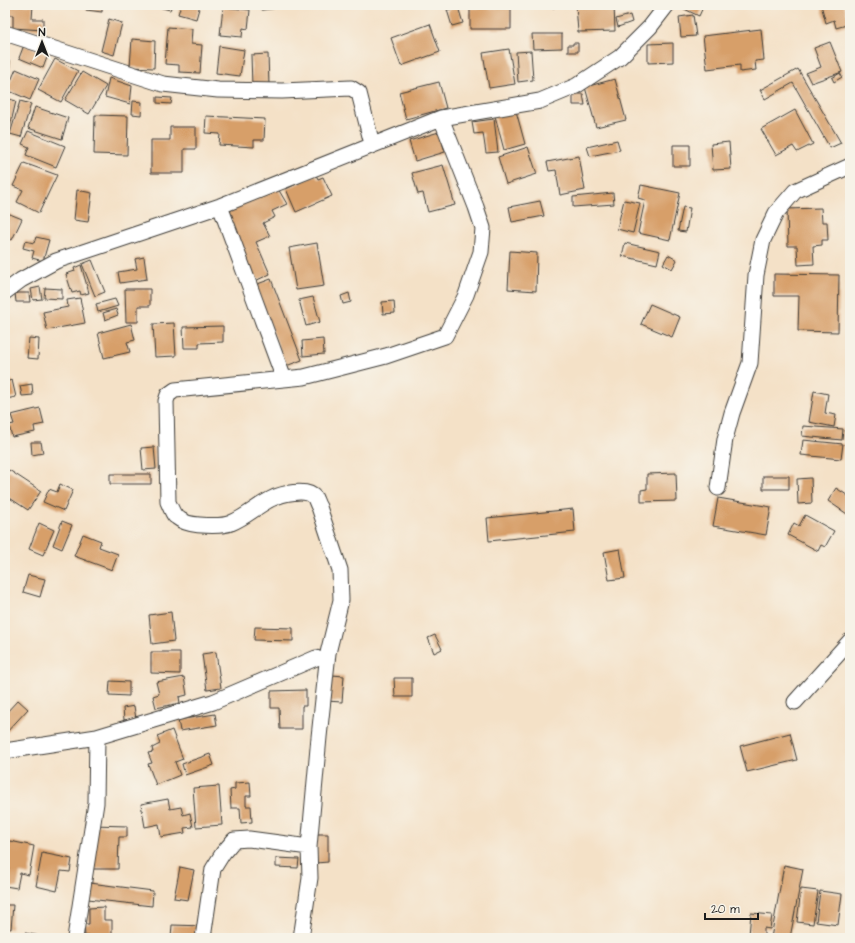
<svg xmlns="http://www.w3.org/2000/svg" width="855" height="943" viewBox="0 0 855 943" font-family="'Architects Daughter',sans-serif">
<rect width="100%" height="100%" fill="#f7f3e8"/>
<filter id="ink" filterUnits="userSpaceOnUse"><feTurbulence type="fractalNoise" baseFrequency=".025" numOctaves="2"/><feDisplacementMap in="SourceGraphic" scale="8" xChannelSelector="R" yChannelSelector="G"/><feConvolveMatrix kernelMatrix="1 2 1 2 8 2 1 2 1" color-interpolation-filters="sRGB"/></filter>
<filter id="wash" filterUnits="userSpaceOnUse"><feTurbulence type="fractalNoise" baseFrequency=".012" numOctaves="4" result="noise"/><feDisplacementMap in="SourceGraphic" scale="16" xChannelSelector="R" yChannelSelector="G"/><feGaussianBlur stdDeviation="0.9" result="paint"/><feColorMatrix in="noise" values="0 0 0 0 0 0 0 0 0 0 0 0 0 0 0 0 0 1.4 0 .05"/><feComposite in="paint" operator="in"/></filter>
<g filter="url(#wash)">
<rect width="100%" height="100%" fill="#f4e1c7"/>
<g id="blocks">
<!-- building -->
<path fill="#d79f69" d="M 5,5 L 19,6 L 19,5 L 33,5 L 32,19 L 43,19 L 43,30 L 13,28 L 13,15 L 5,15 Z
M 87,5 L 102,5 L 102,12 L 86,10 Z
M 151,5 L 172,5 L 170,10 Z
M 181,5 L 200,5 L 196,19 L 178,14 Z
M 261,5 L 296,5 L 296,6 L 262,10 Z
M 525,5 L 554,5 L 554,8 L 525,7 Z
M 576,5 L 614,5 L 615,31 L 578,32 Z
M 679,5 L 704,5 L 699,16 L 678,6 Z
M 821,5 L 844,5 L 850,24 L 836,28 L 834,20 L 826,23 Z
M 223,7 L 250,10 L 248,29 L 243,28 L 242,37 L 220,35 Z
M 458,7 L 463,23 L 452,26 L 447,10 Z
M 470,8 L 511,8 L 511,29 L 470,29 Z
M 630,15 L 632,22 L 618,27 L 616,19 Z
M 693,15 L 696,36 L 681,37 L 679,17 Z
M 109,19 L 122,23 L 114,55 L 101,51 Z
M 430,24 L 440,52 L 401,66 L 391,38 Z
M 168,27 L 192,29 L 191,44 L 202,45 L 200,73 L 179,72 L 179,65 L 165,64 Z
M 761,29 L 764,60 L 755,61 L 756,70 L 740,72 L 740,65 L 707,69 L 703,36 Z
M 532,34 L 562,34 L 562,48 L 533,49 Z
M 132,39 L 155,41 L 154,68 L 130,67 Z
M 830,42 L 842,72 L 811,83 L 806,73 L 821,67 L 814,48 Z
M 573,43 L 578,43 L 578,52 L 568,52 L 568,45 L 573,45 Z
M 673,43 L 673,62 L 648,63 L 648,44 Z
M 24,45 L 48,55 L 43,68 L 19,58 Z
M 219,46 L 244,50 L 240,76 L 216,73 Z
M 509,49 L 515,84 L 489,88 L 483,53 Z
M 531,51 L 533,80 L 518,82 L 516,52 Z
M 268,54 L 269,86 L 252,86 L 251,55 Z
M 55,59 L 78,71 L 61,102 L 38,90 Z
M 5,60 L 10,61 L 9,80 L 5,80 Z
M 16,69 L 39,79 L 30,100 L 7,90 Z
M 798,69 L 841,143 L 830,148 L 793,83 L 765,99 L 760,90 Z
M 82,72 L 106,86 L 89,114 L 65,100 Z
M 840,73 L 842,77 L 834,82 L 832,78 Z
M 109,78 L 132,86 L 130,104 L 105,97 Z
M 615,79 L 626,120 L 596,127 L 585,87 Z
M 439,82 L 446,108 L 406,119 L 399,92 Z
M 573,94 L 583,94 L 585,105 L 573,105 Z
M 157,97 L 172,98 L 171,104 L 157,103 Z
M 6,98 L 16,101 L 10,127 L 5,126 Z
M 20,101 L 31,104 L 21,137 L 10,134 Z
M 133,101 L 142,102 L 141,115 L 132,114 Z
M 35,107 L 68,118 L 62,139 L 28,128 Z
M 795,110 L 813,144 L 797,152 L 793,146 L 776,155 L 761,129 Z
M 516,111 L 525,144 L 504,150 L 495,116 Z
M 95,115 L 128,116 L 127,155 L 94,154 Z
M 206,116 L 265,119 L 264,140 L 254,140 L 254,147 L 219,145 L 220,134 L 205,133 Z
M 494,119 L 498,152 L 486,153 L 483,133 L 474,134 L 472,122 Z
M 170,127 L 196,127 L 196,149 L 184,149 L 184,173 L 151,173 L 151,140 L 170,140 Z
M 28,131 L 65,146 L 56,167 L 26,155 L 29,147 L 22,144 Z
M 439,132 L 445,152 L 415,161 L 409,141 Z
M 617,140 L 620,150 L 590,156 L 587,147 Z
M 729,142 L 731,169 L 713,170 L 711,144 Z
M 673,145 L 690,145 L 690,166 L 673,166 Z
M 528,147 L 537,174 L 506,184 L 498,157 Z
M 579,156 L 585,190 L 560,195 L 556,170 L 549,171 L 547,162 Z
M 24,163 L 57,175 L 39,213 L 17,202 L 23,190 L 13,186 Z
M 443,165 L 455,205 L 428,212 L 423,193 L 418,194 L 412,173 Z
M 316,175 L 318,179 L 323,177 L 332,196 L 296,212 L 286,189 Z
M 641,185 L 680,193 L 670,240 L 638,233 L 645,200 L 638,198 Z
M 277,187 L 287,204 L 272,211 L 275,217 L 263,223 L 270,236 L 256,242 L 270,274 L 253,282 L 225,213 Z
M 77,190 L 92,193 L 88,222 L 74,220 Z
M 613,193 L 614,204 L 573,207 L 573,197 Z
M 624,200 L 640,203 L 633,233 L 617,229 Z
M 540,201 L 544,216 L 512,222 L 509,207 Z
M 683,207 L 690,208 L 686,232 L 678,231 Z
M 821,208 L 822,222 L 827,222 L 828,240 L 822,240 L 822,245 L 813,246 L 814,264 L 798,265 L 797,246 L 788,246 L 787,209 Z
M 5,212 L 22,219 L 12,240 L 5,237 Z
M 36,237 L 49,240 L 43,261 L 32,258 L 34,251 L 23,248 L 25,241 L 34,243 Z
M 317,243 L 324,286 L 296,290 L 289,248 Z
M 625,243 L 660,251 L 657,264 L 622,256 Z
M 510,251 L 537,253 L 536,291 L 508,289 Z
M 668,255 L 677,260 L 672,269 L 663,264 Z
M 144,257 L 147,279 L 120,283 L 118,272 L 137,269 L 135,259 Z
M 92,260 L 105,292 L 95,296 L 82,264 Z
M 81,265 L 89,293 L 81,295 L 80,291 L 72,293 L 66,274 L 75,271 L 74,268 Z
M 774,274 L 839,275 L 838,332 L 798,331 L 799,296 L 774,296 Z
M 271,279 L 302,360 L 286,366 L 255,285 Z
M 40,287 L 42,299 L 33,300 L 31,289 Z
M 45,288 L 62,289 L 62,299 L 44,298 Z
M 125,289 L 150,289 L 150,306 L 138,306 L 138,322 L 126,322 Z
M 15,293 L 29,293 L 30,302 L 16,302 Z
M 349,293 L 351,302 L 343,304 L 341,296 Z
M 313,297 L 320,322 L 306,326 L 299,300 Z
M 80,298 L 85,323 L 47,330 L 43,312 L 68,307 L 67,300 Z
M 115,299 L 118,306 L 98,312 L 96,304 Z
M 394,301 L 395,313 L 383,314 L 382,302 Z
M 650,304 L 680,317 L 672,337 L 641,324 Z
M 116,309 L 118,315 L 105,320 L 103,313 Z
M 174,323 L 176,356 L 155,357 L 153,324 Z
M 131,324 L 135,340 L 127,342 L 130,352 L 104,358 L 98,333 Z
M 223,326 L 223,342 L 199,343 L 199,348 L 184,348 L 183,327 Z
M 29,338 L 39,339 L 38,359 L 27,358 Z
M 323,339 L 324,354 L 303,356 L 302,341 Z
M 12,380 L 16,397 L 6,399 L 5,393 L 5,382 Z
M 32,384 L 33,395 L 22,396 L 20,386 Z
M 814,391 L 828,394 L 825,413 L 836,415 L 834,427 L 809,422 Z
M 40,408 L 44,424 L 34,426 L 35,432 L 12,437 L 9,425 L 14,424 L 11,415 Z
M 803,426 L 843,429 L 842,440 L 802,436 Z
M 803,440 L 843,444 L 841,459 L 801,455 Z
M 31,442 L 41,442 L 43,453 L 32,455 Z
M 154,447 L 156,469 L 143,470 L 141,448 Z
M 9,470 L 41,491 L 28,510 L 5,495 L 5,476 Z
M 676,473 L 677,501 L 641,502 L 641,490 L 647,489 L 647,474 Z
M 110,474 L 151,474 L 151,484 L 110,484 Z
M 763,476 L 789,476 L 789,489 L 763,489 Z
M 811,478 L 812,503 L 798,504 L 797,479 Z
M 60,484 L 73,490 L 64,511 L 43,502 L 49,489 L 57,492 Z
M 836,488 L 850,497 L 850,516 L 828,501 Z
M 718,498 L 771,507 L 766,535 L 713,526 Z
M 573,509 L 575,532 L 489,541 L 487,518 Z
M 805,515 L 834,531 L 825,547 L 821,545 L 818,551 L 788,535 L 794,523 L 799,526 Z
M 62,521 L 72,525 L 62,549 L 53,545 Z
M 39,523 L 54,530 L 43,555 L 29,549 Z
M 83,534 L 101,541 L 99,547 L 118,554 L 112,570 L 74,556 Z
M 620,549 L 625,578 L 609,580 L 604,552 Z
M 28,575 L 45,579 L 40,597 L 23,592 Z
M 171,612 L 174,641 L 152,644 L 149,615 Z
M 255,627 L 293,628 L 293,641 L 254,640 Z
M 435,635 L 442,649 L 434,653 L 428,638 Z
M 151,652 L 180,652 L 180,674 L 151,673 Z
M 216,652 L 221,688 L 207,690 L 202,654 Z
M 332,675 L 344,676 L 342,702 L 326,701 Z
M 184,677 L 187,695 L 179,697 L 180,703 L 156,708 L 153,696 L 159,694 L 156,682 Z
M 394,678 L 412,678 L 412,697 L 395,697 Z
M 110,681 L 129,682 L 129,696 L 109,695 Z
M 306,690 L 306,706 L 302,706 L 302,729 L 280,729 L 279,708 L 271,708 L 271,691 Z
M 18,700 L 28,709 L 5,734 L 5,714 Z
M 134,706 L 136,719 L 124,720 L 123,708 Z
M 215,714 L 217,725 L 180,731 L 178,720 Z
M 172,730 L 183,759 L 175,762 L 180,775 L 156,785 L 148,764 L 152,763 L 148,753 L 153,752 L 152,748 L 160,744 L 157,736 Z
M 790,733 L 797,760 L 747,772 L 740,746 Z
M 210,754 L 214,765 L 185,775 L 182,764 Z
M 250,782 L 251,796 L 246,796 L 246,806 L 251,806 L 252,822 L 241,823 L 240,808 L 231,808 L 230,790 L 235,789 L 235,783 Z
M 219,786 L 222,825 L 196,827 L 193,788 Z
M 168,799 L 170,809 L 181,807 L 183,815 L 190,813 L 193,827 L 184,828 L 185,833 L 161,837 L 159,824 L 145,827 L 141,804 Z
M 92,825 L 127,826 L 127,837 L 119,837 L 118,869 L 91,869 Z
M 316,834 L 328,834 L 328,862 L 316,863 Z
M 10,841 L 34,846 L 29,875 L 20,873 L 17,888 L 5,886 L 9,867 L 5,866 L 5,863 Z
M 42,853 L 72,859 L 70,872 L 61,871 L 57,891 L 36,886 Z
M 276,858 L 299,859 L 298,868 L 276,867 Z
M 784,865 L 803,869 L 790,938 L 771,938 Z
M 180,867 L 194,870 L 188,900 L 174,898 Z
M 90,883 L 153,891 L 152,906 L 88,899 Z
M 801,889 L 818,891 L 813,924 L 797,922 Z
M 820,891 L 842,894 L 838,925 L 816,922 Z
M 5,905 L 13,905 L 11,929 L 5,928 Z
M 104,907 L 104,920 L 112,920 L 112,936 L 85,936 L 84,924 L 89,924 L 89,908 Z
M 751,913 L 772,915 L 770,929 L 764,928 L 764,938 L 754,938 L 754,935 L 749,935 Z
M 172,925 L 205,926 L 204,938 L 171,938 Z
M 25,933 L 45,937 L 45,938 L 24,938 Z
M 120,934 L 127,938 L 118,938 Z"/>
</g>
</g>
<g filter="url(#ink)">
<use href="#blocks" fill-opacity="0" stroke="#3c3a36" stroke-width="1"/>
<g fill="none" stroke-linecap="round" stroke-linejoin="round">
<defs>
<path id="minor" d="M 5,33 L 163,84 L 218,90 L 282,91 L 351,88 L 359,93 L 372,144
M 220,206 L 284,379
M 5,292 L 21,280 L 56,261 L 220,206 L 441,118 L 540,101 L 576,86 L 620,57 L 650,27 L 667,5
M 718,488 L 725,439 L 732,413 L 750,363 L 756,275 L 763,240 L 776,213 L 795,191 L 850,166
M 795,702 L 850,641
M 5,751 L 97,737 L 213,702 L 316,658
M 75,938 L 96,803 L 97,737
M 203,938 L 213,869 L 223,853 L 234,840 L 249,839 L 309,847
M 301,938 L 310,878 L 309,847 L 319,737 L 328,653 L 341,600 L 340,570 L 319,507 C 317,504 316,500 315,498 C 307,487 281,494 271,499 C 257,506 246,517 231,523 C 222,527 191,526 183,521 C 180,520 177,517 175,516 C 172,512 170,506 168,502 L 166,401 L 168,395 L 175,390 L 304,377 L 386,356 L 445,336 L 466,295 L 481,252 L 483,228 L 476,207 L 441,118"/>
</defs>
<!-- minor casing -->
<use href="#minor" stroke="#3c3a36" stroke-width="17"/>
<!-- minor -->
<use href="#minor" stroke="#fff" stroke-width="15"/>
</g>
</g>
<!-- margin -->
<rect width="855" height="943" fill="none" stroke="#f7f3e8" stroke-width="20"/>
<!-- north arrow -->
<g transform="translate(42 42)" stroke="#f7f3e8" stroke-width="3" paint-order="stroke">
<path d="M0-3L7 15L0 10L-7 15Z" fill="#1c1c1c"/>
<text y="-6" font-size="11" font-weight="bold" text-anchor="middle" fill="#1c1c1c">N</text>
</g>
<!-- scale -->
<path d="M705 913v6h53v-6" fill="none" stroke="#1c1c1c" stroke-width="2"/>
<text x="711" y="913" font-size="12" fill="#1c1c1c" stroke="#f7f3e8" stroke-width="3" paint-order="stroke">20 m</text>
</svg>
